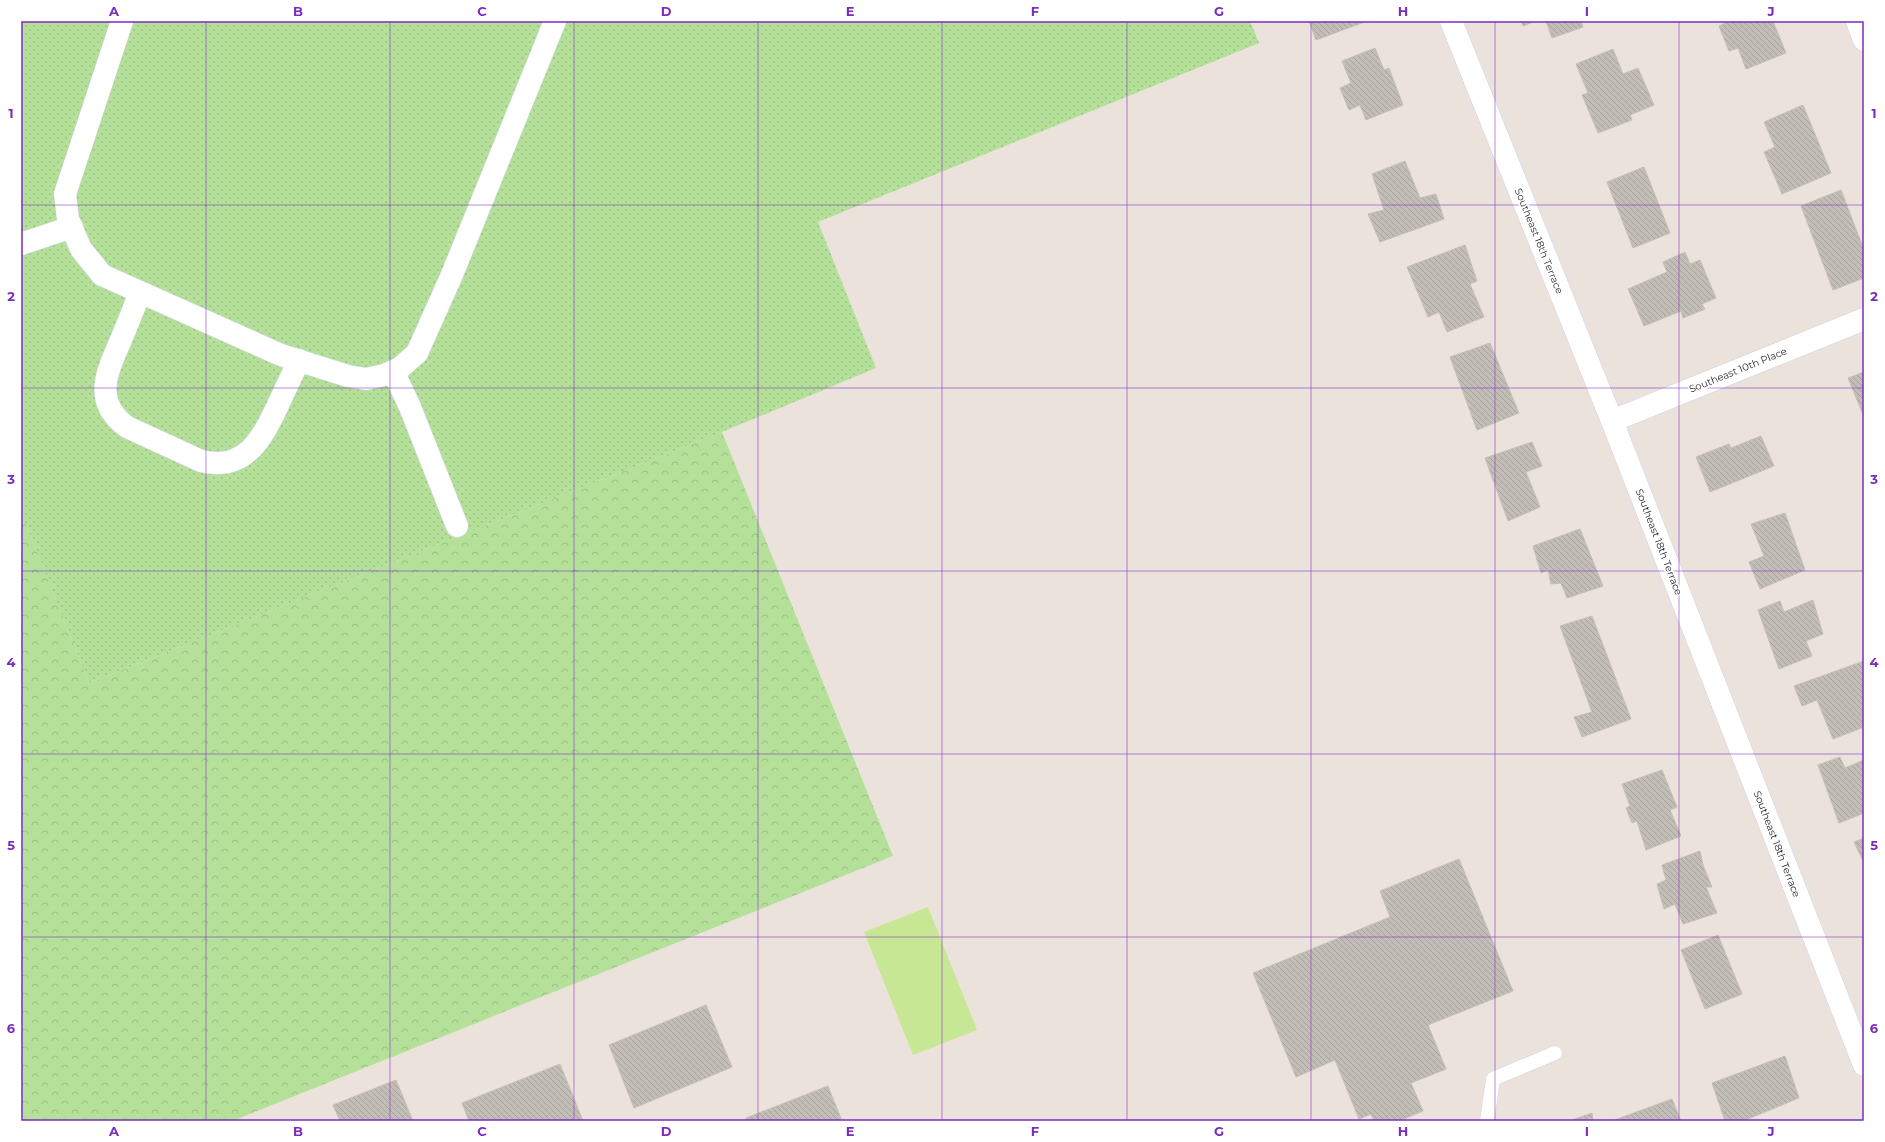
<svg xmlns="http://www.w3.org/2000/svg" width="1885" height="1142" viewBox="0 0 1885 1142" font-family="Montserrat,sans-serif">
<defs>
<pattern id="grass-dots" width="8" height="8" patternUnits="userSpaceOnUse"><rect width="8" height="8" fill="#b4e099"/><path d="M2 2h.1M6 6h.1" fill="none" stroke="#9bc084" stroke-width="1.8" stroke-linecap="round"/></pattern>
<pattern id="forest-crowns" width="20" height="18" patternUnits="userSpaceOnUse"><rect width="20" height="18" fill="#b4e099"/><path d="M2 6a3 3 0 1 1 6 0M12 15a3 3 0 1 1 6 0" fill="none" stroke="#9bc084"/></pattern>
<pattern id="building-back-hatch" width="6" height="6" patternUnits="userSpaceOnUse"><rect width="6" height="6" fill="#c3bdb8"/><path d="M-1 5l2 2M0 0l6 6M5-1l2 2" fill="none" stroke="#a8a29e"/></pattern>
</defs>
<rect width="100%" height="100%" fill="#ebe3db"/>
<!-- grass -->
<path fill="url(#grass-dots)" d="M 21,21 L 1250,21 L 1259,43 L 818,222 L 876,368 L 722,432 L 89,683 L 21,512 Z"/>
<!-- forest -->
<path fill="url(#forest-crowns)" d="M 722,432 L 893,856 L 232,1121 L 21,1121 L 21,512 L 89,683 Z"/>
<!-- pitch -->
<path fill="#c7e795" d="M 928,907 L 977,1030 L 913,1055 L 864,932 Z"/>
<!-- building -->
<path fill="url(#building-back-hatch)" stroke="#c6bfb5" d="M 1309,21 L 1367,21 L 1316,40 Z
M 1521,21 L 1536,21 L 1523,26 Z
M 1546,21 L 1581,21 L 1583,27 L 1552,38 Z
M 1729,21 L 1773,21 L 1786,53 L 1746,69 L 1738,48 L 1729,51 L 1719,26 Z
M 1375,48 L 1384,70 L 1389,68 L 1403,105 L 1366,120 L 1360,105 L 1349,110 L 1340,88 L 1351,83 L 1342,61 Z
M 1613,49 L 1623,74 L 1638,68 L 1654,105 L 1630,115 L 1632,120 L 1598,133 L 1582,95 L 1588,93 L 1576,64 Z
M 1803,105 L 1831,173 L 1782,194 L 1764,152 L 1775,147 L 1764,122 Z
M 1405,161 L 1420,198 L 1436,194 L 1444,219 L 1380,242 L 1368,214 L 1384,210 L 1372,174 Z
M 1644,167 L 1670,233 L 1633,248 L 1607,182 Z
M 1841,190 L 1864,250 L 1864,278 L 1833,290 L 1801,206 Z
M 1465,245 L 1477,281 L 1470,284 L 1484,317 L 1447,332 L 1439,312 L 1428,317 L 1407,267 Z
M 1685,252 L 1690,264 L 1700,260 L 1716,298 L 1702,304 L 1705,309 L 1683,318 L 1681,311 L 1644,326 L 1628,289 L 1667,272 L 1663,262 Z
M 1490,343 L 1519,413 L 1477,430 L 1450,357 Z
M 1864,372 L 1864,417 L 1848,378 Z
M 1761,436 L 1774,466 L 1710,492 L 1696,457 L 1729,444 L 1731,448 Z
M 1532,442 L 1542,466 L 1526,472 L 1540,507 L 1508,521 L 1485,458 Z
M 1785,513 L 1805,570 L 1760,589 L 1749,562 L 1764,556 L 1751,524 Z
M 1580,529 L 1603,586 L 1567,598 L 1561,583 L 1551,584 L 1548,570 L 1541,573 L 1533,546 Z
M 1813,600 L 1823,634 L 1806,641 L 1812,656 L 1779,669 L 1758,610 L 1780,601 L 1784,612 Z
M 1592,616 L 1631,719 L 1582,737 L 1574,717 L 1592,712 L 1560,626 Z
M 1864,661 L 1864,714 L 1862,715 L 1864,727 L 1833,739 L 1817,700 L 1802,706 L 1794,686 Z
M 1840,757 L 1845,768 L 1864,760 L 1864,813 L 1839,823 L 1818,765 Z
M 1662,770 L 1677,807 L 1670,810 L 1681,836 L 1646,850 L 1637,821 L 1632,823 L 1626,808 L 1630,806 L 1622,784 Z
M 1864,838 L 1864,863 L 1854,842 Z
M 1700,851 L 1703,865 L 1712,887 L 1706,887 L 1717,913 L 1683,924 L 1675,904 L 1664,909 L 1657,884 L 1666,880 L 1662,865 Z
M 1459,859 L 1513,991 L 1428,1025 L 1446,1069 L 1411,1083 L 1423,1111 L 1399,1121 L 1374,1121 L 1371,1114 L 1359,1119 L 1335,1060 L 1296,1077 L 1253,973 L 1390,917 L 1380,891 Z
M 1718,935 L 1742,994 L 1705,1009 L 1681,950 Z
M 706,1005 L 732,1067 L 634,1108 L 609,1045 Z
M 1785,1056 L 1799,1098 L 1743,1121 L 1725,1121 L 1712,1083 Z
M 560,1064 L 583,1121 L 469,1121 L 462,1103 Z
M 396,1080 L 413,1121 L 340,1121 L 333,1105 Z
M 828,1086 L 842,1121 L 747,1121 L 746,1118 Z
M 1672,1099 L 1681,1121 L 1612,1121 Z
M 1592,1113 L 1593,1121 L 1569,1121 Z"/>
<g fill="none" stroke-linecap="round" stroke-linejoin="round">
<defs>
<path id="lane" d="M 1487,1121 L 1493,1079 L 1555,1053"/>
<path id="street" d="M 122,21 L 65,194 L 68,219 L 81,249 L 102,275 L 281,355 L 348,376 L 366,379 L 384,375 L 400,368 L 417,353 L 451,277 L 555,21
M 1451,21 L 1612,421 L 1864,1065
M 1857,21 L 1864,40
M 21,244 L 72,227
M 140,293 C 133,310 127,326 120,342 C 106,374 93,402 127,427 L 201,461 C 245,472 262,439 278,405 C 285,390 292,375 299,360
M 393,371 L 410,407 L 457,526
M 1612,421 L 1864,319"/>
</defs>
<!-- lane casing -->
<use href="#lane" stroke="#d0d4e1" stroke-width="15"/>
<!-- street casing -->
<use href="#street" stroke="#d0d4e1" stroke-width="23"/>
<!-- lane -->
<use href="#lane" stroke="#fff" stroke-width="14"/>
<!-- street -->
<use href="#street" stroke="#fff" stroke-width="22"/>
</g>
<!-- grid -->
<path fill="none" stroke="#7b2cbf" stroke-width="1" stroke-opacity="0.55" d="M 206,21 L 206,1121M 390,21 L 390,1121M 574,21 L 574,1121M 758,21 L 758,1121M 942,21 L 942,1121M 1127,21 L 1127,1121M 1311,21 L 1311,1121M 1495,21 L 1495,1121M 1679,21 L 1679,1121M 21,205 L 1864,205M 21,388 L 1864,388M 21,571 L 1864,571M 21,754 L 1864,754M 21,937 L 1864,937"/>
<g text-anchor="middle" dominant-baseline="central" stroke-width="3.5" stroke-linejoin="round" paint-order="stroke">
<!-- street labels -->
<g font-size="10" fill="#292929" stroke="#fff">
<text transform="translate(1539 241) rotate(68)">Southeast 18th Terrace</text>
<text transform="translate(1738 370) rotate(-22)">Southeast 10th Place</text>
<text transform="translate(1659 542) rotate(69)">Southeast 18th Terrace</text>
<text transform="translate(1777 844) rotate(69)">Southeast 18th Terrace</text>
</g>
</g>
<!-- border -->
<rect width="1885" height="1142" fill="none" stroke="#ffffff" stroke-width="44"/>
<rect x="22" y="22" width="1841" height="1098" fill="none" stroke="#7b2cbf" stroke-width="1.5"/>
<g font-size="13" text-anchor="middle" font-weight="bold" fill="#7b2cbf">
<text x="114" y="16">A</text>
<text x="298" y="16">B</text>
<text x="482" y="16">C</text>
<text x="666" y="16">D</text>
<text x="850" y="16">E</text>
<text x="1035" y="16">F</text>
<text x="1219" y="16">G</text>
<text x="1403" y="16">H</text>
<text x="1587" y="16">I</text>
<text x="1771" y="16">J</text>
<text x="11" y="118">1</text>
<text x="1874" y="118">1</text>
<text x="11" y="301">2</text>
<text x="1874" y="301">2</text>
<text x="11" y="484">3</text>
<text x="1874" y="484">3</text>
<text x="11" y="667">4</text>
<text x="1874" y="667">4</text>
<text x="11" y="850">5</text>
<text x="1874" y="850">5</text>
<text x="11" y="1033">6</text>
<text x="1874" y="1033">6</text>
<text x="114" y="1136">A</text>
<text x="298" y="1136">B</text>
<text x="482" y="1136">C</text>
<text x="666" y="1136">D</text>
<text x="850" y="1136">E</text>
<text x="1035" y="1136">F</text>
<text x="1219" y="1136">G</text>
<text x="1403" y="1136">H</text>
<text x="1587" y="1136">I</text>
<text x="1771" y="1136">J</text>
</g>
</svg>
